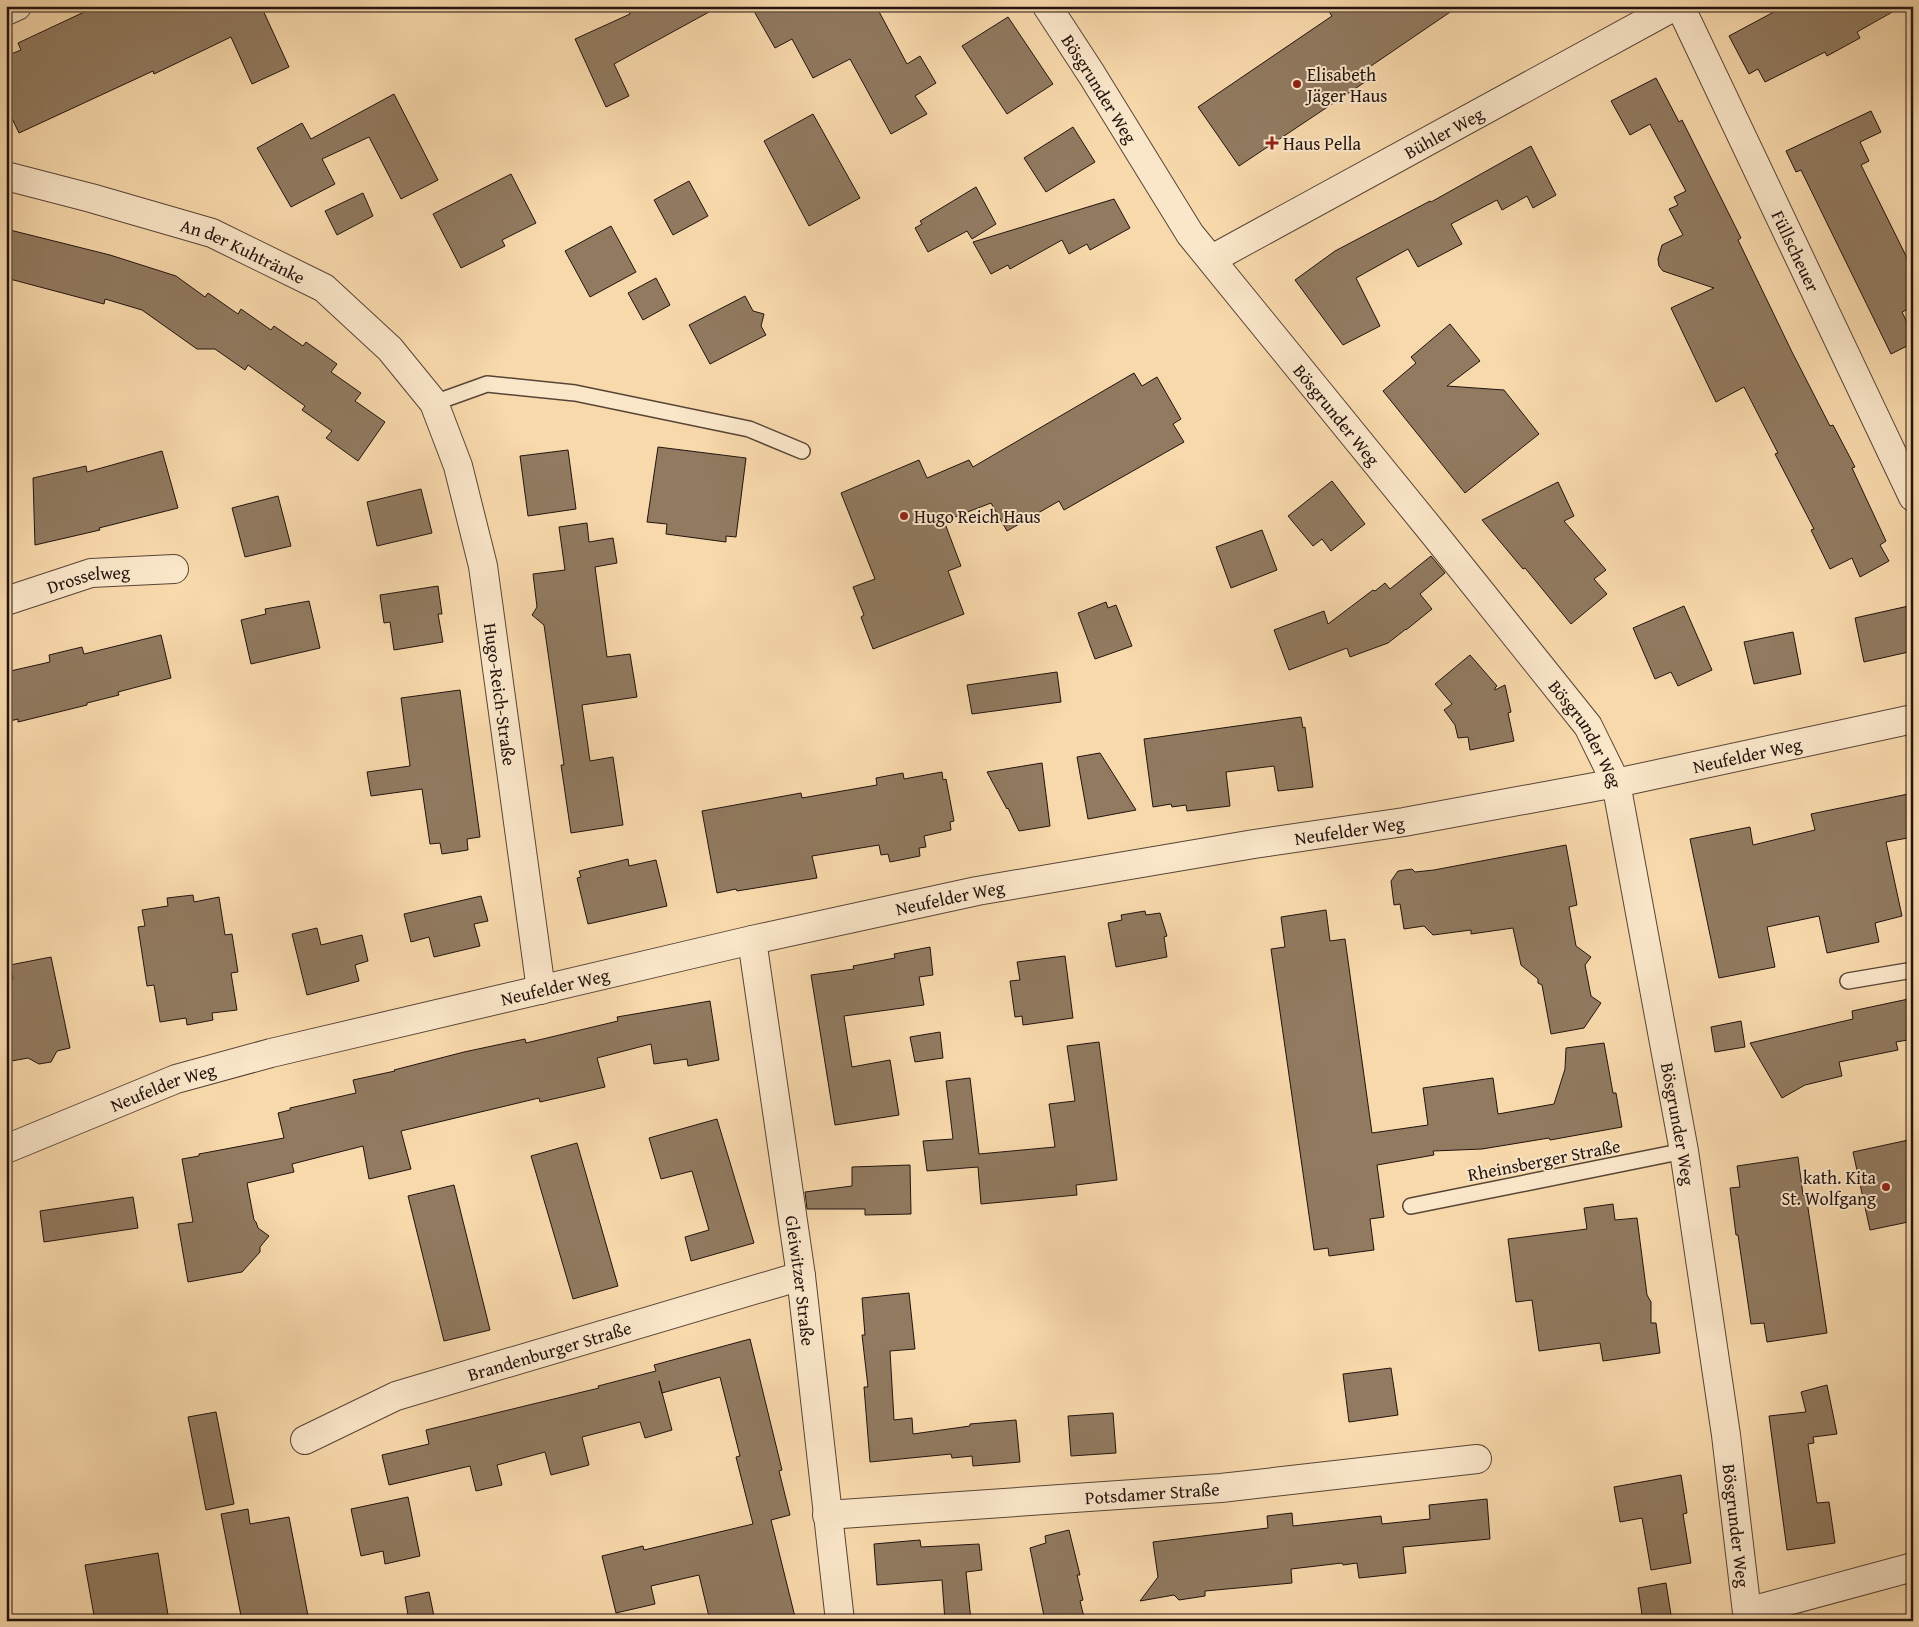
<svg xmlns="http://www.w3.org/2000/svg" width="1919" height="1627" viewBox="0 0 1919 1627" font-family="'Gentium Book Plus',serif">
<rect width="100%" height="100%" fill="#f8d9ac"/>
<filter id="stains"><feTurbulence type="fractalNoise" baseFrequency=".004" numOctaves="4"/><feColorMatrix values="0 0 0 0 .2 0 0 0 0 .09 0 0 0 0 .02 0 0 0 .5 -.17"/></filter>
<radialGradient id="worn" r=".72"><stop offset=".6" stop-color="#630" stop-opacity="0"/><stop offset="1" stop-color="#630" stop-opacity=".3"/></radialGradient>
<!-- building -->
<path fill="#917a60" stroke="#22130e" d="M 97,6 L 261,6 L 289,67 L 252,84 L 231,37 L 154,74 L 153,71 L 19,133 L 6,106 L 6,56 L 21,50 L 18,43 Z
M 626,6 L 720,6 L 614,64 L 629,96 L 606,107 L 575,39 L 630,14 Z
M 751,6 L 876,6 L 907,64 L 920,56 L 936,83 L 915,96 L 927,114 L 891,134 L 850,59 L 813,78 L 792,39 L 775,48 Z
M 1325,6 L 1459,6 L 1368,68 L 1374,76 L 1239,166 L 1198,107 L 1332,16 Z
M 1785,6 L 1903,6 L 1857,32 L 1860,38 L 1827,56 L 1825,52 L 1765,82 L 1758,69 L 1749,74 L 1729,36 Z
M 1008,17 L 1053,84 L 1007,114 L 962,46 Z
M 1656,78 L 1679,122 L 1682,120 L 1741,238 L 1738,240 L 1792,352 L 1830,426 L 1833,425 L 1855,467 L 1852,468 L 1886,541 L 1880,545 L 1889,561 L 1860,577 L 1852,558 L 1830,569 L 1811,530 L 1814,529 L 1775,454 L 1778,453 L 1744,387 L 1716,402 L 1671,308 L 1714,288 L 1663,271 L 1659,266 L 1658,259 L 1662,245 L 1683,235 L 1669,209 L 1678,205 L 1674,197 L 1686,191 L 1650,124 L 1630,135 L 1611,101 Z
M 394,94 L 438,180 L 401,199 L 369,137 L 322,159 L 335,184 L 291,207 L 257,148 L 302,123 L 311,139 Z
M 1871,111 L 1881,132 L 1860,142 L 1869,161 L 1861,165 L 1913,270 L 1913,307 L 1902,312 L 1913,335 L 1913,343 L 1891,354 L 1801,170 L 1796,172 L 1786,151 Z
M 813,114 L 860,198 L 809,226 L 764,141 Z
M 1073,127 L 1095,162 L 1046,192 L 1024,158 Z
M 1531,146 L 1556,195 L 1533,208 L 1527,196 L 1502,210 L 1497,200 L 1451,224 L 1462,244 L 1418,267 L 1408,249 L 1356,278 L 1380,326 L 1343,345 L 1295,280 L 1335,251 L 1430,201 L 1431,202 Z
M 511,174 L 536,223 L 502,240 L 505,246 L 461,268 L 433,214 Z
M 689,181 L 708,216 L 673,235 L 654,200 Z
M 976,187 L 996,224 L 972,239 L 967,231 L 928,252 L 915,228 L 922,224 L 920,221 Z
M 363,193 L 373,216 L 337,235 L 325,211 Z
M 1114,199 L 1130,228 L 1090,250 L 1087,244 L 1069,254 L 1062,240 L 1010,269 L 1008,265 L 991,274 L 973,242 Z
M 611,226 L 636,272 L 590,297 L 565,251 Z
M 6,229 L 110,255 L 176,276 L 205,297 L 208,293 L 238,314 L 241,309 L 271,330 L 274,326 L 303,346 L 306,342 L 337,364 L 331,372 L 361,393 L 355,401 L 385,422 L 358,461 L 326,438 L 332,431 L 302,410 L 305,406 L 248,365 L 245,370 L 215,349 L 197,349 L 142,310 L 105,299 L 104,304 L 6,278 Z
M 656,278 L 670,305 L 643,320 L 628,293 Z
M 745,296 L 753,311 L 764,314 L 761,326 L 766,335 L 710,364 L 689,325 Z
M 1450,324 L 1480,361 L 1447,386 L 1504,390 L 1539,434 L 1465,493 L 1383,391 L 1416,363 L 1411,357 Z
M 1134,373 L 1142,386 L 1157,377 L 1181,419 L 1173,424 L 1184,442 L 1064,510 L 1059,501 L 1007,531 L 991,503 L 944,521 L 961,566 L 948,571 L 964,614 L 873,649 L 861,617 L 864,615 L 853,587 L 875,579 L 841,493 L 919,460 L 927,478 L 969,460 L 973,467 Z
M 658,447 L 746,458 L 736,537 L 726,536 L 726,542 L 666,534 L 667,524 L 647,522 Z
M 568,450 L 576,509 L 528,516 L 520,456 Z
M 162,451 L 178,508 L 99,528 L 100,530 L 35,545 L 33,478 L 86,466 L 87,472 Z
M 1332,481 L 1365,524 L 1331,551 L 1322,539 L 1313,546 L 1288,516 Z
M 1558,482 L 1574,516 L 1564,521 L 1606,570 L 1594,579 L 1607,594 L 1571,624 L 1525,568 L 1523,569 L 1482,520 Z
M 421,489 L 432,533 L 377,546 L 367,502 Z
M 278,496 L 291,546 L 245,557 L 232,508 Z
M 587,523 L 589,542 L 613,538 L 617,563 L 595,567 L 607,657 L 630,654 L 637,697 L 582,705 L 590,761 L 613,757 L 623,825 L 571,833 L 561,765 L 564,765 L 544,625 L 532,615 L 537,607 L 533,574 L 565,570 L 559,527 Z
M 1262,530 L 1277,570 L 1231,588 L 1216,547 Z
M 1431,556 L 1445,573 L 1420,594 L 1432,609 L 1406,630 L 1406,629 L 1388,643 L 1350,657 L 1347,648 L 1289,670 L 1274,630 L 1324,611 L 1328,624 L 1373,590 L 1375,591 L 1385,583 L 1390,589 Z
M 438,586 L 442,614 L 438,614 L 443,642 L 394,650 L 390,622 L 384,623 L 380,595 Z
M 309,601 L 320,648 L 251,664 L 241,620 L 266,614 L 265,609 Z
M 1106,602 L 1108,608 L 1116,605 L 1132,646 L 1095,659 L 1078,613 Z
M 1913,605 L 1913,651 L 1864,662 L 1855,618 Z
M 1684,606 L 1712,670 L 1678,686 L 1671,672 L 1655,679 L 1633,628 Z
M 1793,632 L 1801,674 L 1754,684 L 1744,642 Z
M 161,635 L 171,678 L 118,692 L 119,695 L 87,703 L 87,705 L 18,722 L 18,719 L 6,722 L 6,672 L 50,662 L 49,655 L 82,647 L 84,654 Z
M 1470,655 L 1497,686 L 1495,688 L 1495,690 L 1505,685 L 1511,712 L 1508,713 L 1514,741 L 1470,750 L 1468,737 L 1458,738 L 1455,725 L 1444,710 L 1452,704 L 1435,684 Z
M 1057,672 L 1061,702 L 972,714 L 967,685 Z
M 460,690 L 480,837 L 467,839 L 468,850 L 442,854 L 440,843 L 430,844 L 422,789 L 371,796 L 367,772 L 410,766 L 401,698 Z
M 1301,717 L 1303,728 L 1305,727 L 1313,787 L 1278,791 L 1274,766 L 1226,772 L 1230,806 L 1187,811 L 1186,805 L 1172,807 L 1171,804 L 1153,807 L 1144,739 Z
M 1100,753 L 1136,810 L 1088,819 L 1077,757 Z
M 1042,763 L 1050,826 L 1019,831 L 1008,808 L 1007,809 L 987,772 Z
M 942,772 L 943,780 L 946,779 L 954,821 L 950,822 L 951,830 L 924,836 L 926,847 L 919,848 L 920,856 L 890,862 L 888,854 L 881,855 L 879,845 L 812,856 L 817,878 L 737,891 L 736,889 L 717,893 L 702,811 L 801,793 L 802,798 L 877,785 L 876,778 L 903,773 L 904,779 Z
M 1913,793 L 1913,837 L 1886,842 L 1902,916 L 1875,923 L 1879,942 L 1827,953 L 1819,916 L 1767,927 L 1775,967 L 1719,978 L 1690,839 L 1750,827 L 1753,845 L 1815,830 L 1811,814 Z
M 1566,845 L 1577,905 L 1569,907 L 1576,946 L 1591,957 L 1585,965 L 1591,996 L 1601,1003 L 1584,1028 L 1551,1034 L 1542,985 L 1538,983 L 1538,979 L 1521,965 L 1513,928 L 1471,934 L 1471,930 L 1433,935 L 1424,926 L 1404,929 L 1400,904 L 1394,905 L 1391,881 L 1398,871 L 1412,869 L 1415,872 L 1434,870 Z
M 628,859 L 629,866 L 656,860 L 667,906 L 588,924 L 577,878 L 581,877 L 579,871 Z
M 193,895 L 194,902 L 219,897 L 225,935 L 232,934 L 238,972 L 231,973 L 237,1010 L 212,1013 L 213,1020 L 187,1025 L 186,1018 L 160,1022 L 154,985 L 147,986 L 138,927 L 145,926 L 142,910 L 168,906 L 167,898 Z
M 481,896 L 488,921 L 474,924 L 480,946 L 434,957 L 429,937 L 411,942 L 404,914 Z
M 1326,910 L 1330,941 L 1345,939 L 1372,1133 L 1428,1125 L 1423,1088 L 1493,1078 L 1498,1114 L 1554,1104 L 1565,1069 L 1566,1048 L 1604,1043 L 1613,1093 L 1616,1093 L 1622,1127 L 1550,1140 L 1549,1138 L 1482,1149 L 1433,1151 L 1434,1155 L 1377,1165 L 1384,1217 L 1370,1219 L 1374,1250 L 1329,1256 L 1328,1248 L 1314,1250 L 1271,949 L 1285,947 L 1281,917 Z
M 1145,911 L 1146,915 L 1160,913 L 1167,936 L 1164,937 L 1167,957 L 1116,967 L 1108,923 L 1122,920 L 1121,915 Z
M 317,928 L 321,945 L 362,935 L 368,961 L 355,965 L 359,981 L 307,995 L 292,934 Z
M 930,947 L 933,975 L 919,977 L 924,1005 L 844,1016 L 852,1067 L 890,1060 L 899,1115 L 835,1125 L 811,975 L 854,969 L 853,966 L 895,958 L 894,954 Z
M 1065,956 L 1073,1018 L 1023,1025 L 1022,1016 L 1015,1017 L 1010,981 L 1020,980 L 1017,962 Z
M 51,957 L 70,1048 L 57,1051 L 51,1062 L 39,1064 L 28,1058 L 6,1062 L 6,981 L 13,979 L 10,965 Z
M 1913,998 L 1913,1039 L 1896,1042 L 1898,1050 L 1839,1062 L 1842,1076 L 1805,1085 L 1782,1098 L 1750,1043 L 1853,1019 L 1852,1011 Z
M 710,1001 L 719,1060 L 688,1066 L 687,1059 L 654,1064 L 651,1044 L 597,1058 L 605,1087 L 540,1102 L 539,1098 L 401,1131 L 411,1169 L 369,1179 L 363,1146 L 292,1164 L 294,1172 L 247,1183 L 254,1220 L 256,1222 L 258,1228 L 269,1236 L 260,1247 L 260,1252 L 242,1272 L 188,1282 L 178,1224 L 193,1222 L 182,1159 L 199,1156 L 199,1154 L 284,1138 L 278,1113 L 290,1110 L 290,1108 L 356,1093 L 353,1080 L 395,1071 L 394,1070 L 464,1052 L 525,1039 L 526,1043 L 618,1021 L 617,1017 Z
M 1741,1021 L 1745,1047 L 1715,1052 L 1711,1027 Z
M 940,1032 L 943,1058 L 915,1062 L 910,1037 Z
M 1099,1042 L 1117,1180 L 1076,1185 L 1077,1195 L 981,1204 L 978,1167 L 927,1171 L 923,1141 L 953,1139 L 946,1081 L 970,1078 L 979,1154 L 1055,1147 L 1049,1104 L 1075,1101 L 1067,1046 Z
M 717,1119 L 754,1243 L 691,1261 L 685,1237 L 709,1230 L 692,1171 L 661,1179 L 649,1138 Z
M 1913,1139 L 1913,1221 L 1870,1230 L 1853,1152 Z
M 577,1143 L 618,1286 L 573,1299 L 531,1156 Z
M 1798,1157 L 1803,1195 L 1806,1195 L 1827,1333 L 1767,1342 L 1764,1323 L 1751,1324 L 1738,1235 L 1736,1235 L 1730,1188 L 1740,1187 L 1737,1166 Z
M 910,1165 L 911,1214 L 865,1215 L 865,1209 L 807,1209 L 805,1192 L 852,1186 L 852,1167 Z
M 454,1185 L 490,1330 L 444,1341 L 408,1196 Z
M 133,1197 L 138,1228 L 44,1242 L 40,1211 Z
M 1613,1204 L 1615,1220 L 1637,1218 L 1647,1295 L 1651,1302 L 1651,1323 L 1656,1323 L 1660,1353 L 1603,1361 L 1600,1343 L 1539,1351 L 1532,1300 L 1516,1302 L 1508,1239 L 1587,1229 L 1584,1208 Z
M 909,1293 L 915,1349 L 890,1351 L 894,1420 L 912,1418 L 913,1434 L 970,1426 L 970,1424 L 1016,1420 L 1020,1462 L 973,1466 L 972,1456 L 952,1458 L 951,1454 L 870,1462 L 864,1387 L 868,1387 L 862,1335 L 865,1335 L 862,1298 Z
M 750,1339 L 782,1470 L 779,1471 L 790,1515 L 771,1520 L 796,1621 L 710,1621 L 699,1575 L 651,1586 L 655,1604 L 616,1613 L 602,1556 L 643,1546 L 644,1550 L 753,1524 L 736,1457 L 740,1456 L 720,1377 L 662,1393 L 659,1381 L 672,1430 L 645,1438 L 640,1422 L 582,1437 L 589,1465 L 551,1475 L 545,1452 L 497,1465 L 502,1485 L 476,1491 L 470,1466 L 389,1485 L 382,1455 L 429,1444 L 426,1430 L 599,1388 L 598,1386 L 656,1371 L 654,1365 Z
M 1391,1368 L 1398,1415 L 1349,1422 L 1343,1374 Z
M 1827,1385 L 1837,1434 L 1813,1437 L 1814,1443 L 1808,1444 L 1817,1503 L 1829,1502 L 1835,1543 L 1787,1550 L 1769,1416 L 1806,1412 L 1801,1392 Z
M 216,1412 L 234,1504 L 206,1510 L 188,1417 Z
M 1113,1413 L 1116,1453 L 1071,1456 L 1068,1416 Z
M 1681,1475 L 1687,1513 L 1683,1514 L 1691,1563 L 1651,1570 L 1642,1518 L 1620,1522 L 1614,1487 Z
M 408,1497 L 420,1556 L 385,1564 L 383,1551 L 361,1556 L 351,1509 Z
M 1487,1499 L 1490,1539 L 1403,1547 L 1406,1573 L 1359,1578 L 1357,1563 L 1343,1565 L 1342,1563 L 1291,1569 L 1292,1583 L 1205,1591 L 1205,1596 L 1179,1600 L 1174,1595 L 1140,1601 L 1158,1577 L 1153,1542 L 1268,1528 L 1267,1516 L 1292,1513 L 1293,1526 L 1381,1516 L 1382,1524 L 1430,1519 L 1429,1505 Z
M 248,1509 L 250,1524 L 289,1517 L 309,1621 L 242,1621 L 221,1514 Z
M 1069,1530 L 1080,1575 L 1077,1575 L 1083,1600 L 1080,1601 L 1085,1621 L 1045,1621 L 1030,1548 L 1046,1543 L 1045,1536 Z
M 920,1540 L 921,1547 L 979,1544 L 982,1570 L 966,1572 L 971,1621 L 945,1621 L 942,1580 L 877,1585 L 874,1544 Z
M 158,1553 L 169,1621 L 95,1621 L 85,1565 Z
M 1666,1583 L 1672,1621 L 1643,1621 L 1638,1588 Z
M 429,1592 L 435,1621 L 409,1621 L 405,1597 Z"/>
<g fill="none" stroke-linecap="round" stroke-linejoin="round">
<defs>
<path id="service" d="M 434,403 L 487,384 L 575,393 L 749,429 L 802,451
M 1848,981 L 1913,970
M 1411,1206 L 1684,1151"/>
<g id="minor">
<path id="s1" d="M 1047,6 L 1092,75 L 1190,234 L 1435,535 L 1588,726 L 1616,783 L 1684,1151 L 1726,1435 L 1748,1621"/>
<path id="s2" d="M 1680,6 L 1913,497"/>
<path d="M 6,11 L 17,6"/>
<path id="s3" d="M 6,176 L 91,198 L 212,233 L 324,288 L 390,349 L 434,403 L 458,466 L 483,566 L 541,990"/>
<path id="s4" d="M 1212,259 L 1675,6"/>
<path id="s5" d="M 6,601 L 91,573 L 174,569"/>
<path id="s6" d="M 752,940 L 801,1276 L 840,1621"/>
<path id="s7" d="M 6,1149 L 176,1079 L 271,1053 L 752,940 L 977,891 L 1254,844 L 1404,822 L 1616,783 L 1913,719"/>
<path id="s8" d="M 305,1440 L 396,1396 L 801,1276"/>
<path id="s9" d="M 827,1515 L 1221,1488 L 1477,1459"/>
<path d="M 1747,1612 L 1913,1567"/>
</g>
</defs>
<!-- service casing -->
<use href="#service" stroke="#584436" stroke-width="18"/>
<!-- minor casing -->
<use href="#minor" stroke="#584436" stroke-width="30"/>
<!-- service -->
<use href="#service" stroke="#fae6c9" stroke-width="15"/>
<!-- minor -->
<use href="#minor" stroke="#fae6c9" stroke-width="28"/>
</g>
<!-- markers -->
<g fill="#8f2418" stroke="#fae6c9" stroke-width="2">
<circle cx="1297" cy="84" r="5"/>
<path d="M1269.5 135.5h5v5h5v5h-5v5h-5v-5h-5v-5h5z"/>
<circle cx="904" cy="516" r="5"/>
<circle cx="1886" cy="1187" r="5"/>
</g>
<g text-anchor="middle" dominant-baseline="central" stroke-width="4" stroke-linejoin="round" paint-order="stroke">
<!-- poi labels -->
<g font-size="18" fill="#22130e" stroke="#fae6c9" text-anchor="start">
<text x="1307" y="74">Elisabeth<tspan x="1307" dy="21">Jäger Haus</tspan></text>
<text x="1283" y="143">Haus Pella</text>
<text x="914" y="516">Hugo Reich Haus</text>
<text x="1876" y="1177" text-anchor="end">kath. Kita<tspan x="1876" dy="21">St. Wolfgang</tspan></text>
</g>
<!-- street labels -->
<g font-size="18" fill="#22130e" stroke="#fae6c9">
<text stroke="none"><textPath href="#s1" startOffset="98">Bösgrunder Weg</textPath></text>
<text stroke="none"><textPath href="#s4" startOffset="264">Bühler Weg</textPath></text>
<text stroke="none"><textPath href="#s3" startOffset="249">An der Kuhtränke</textPath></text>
<text stroke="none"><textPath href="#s2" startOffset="271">Füllscheuer</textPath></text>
<text stroke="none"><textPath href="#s1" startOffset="502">Bösgrunder Weg</textPath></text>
<text stroke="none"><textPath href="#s5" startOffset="86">Drosselweg</textPath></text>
<text stroke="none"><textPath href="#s3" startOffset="798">Hugo-Reich-Straße</textPath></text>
<text stroke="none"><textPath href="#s1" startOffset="908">Bösgrunder Weg</textPath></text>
<text stroke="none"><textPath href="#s7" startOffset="1789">Neufelder Weg</textPath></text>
<text stroke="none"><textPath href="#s7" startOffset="1384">Neufelder Weg</textPath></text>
<text stroke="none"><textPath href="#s7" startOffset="979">Neufelder Weg</textPath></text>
<text stroke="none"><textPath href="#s7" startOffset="574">Neufelder Weg</textPath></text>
<text stroke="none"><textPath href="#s7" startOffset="169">Neufelder Weg</textPath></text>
<text stroke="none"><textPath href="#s1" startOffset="1312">Bösgrunder Weg</textPath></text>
<text transform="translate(1544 1160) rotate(-11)">Rheinsberger Straße</text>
<text stroke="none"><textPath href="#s6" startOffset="344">Gleiwitzer Straße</textPath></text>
<text stroke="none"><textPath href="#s8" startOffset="261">Brandenburger Straße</textPath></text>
<text stroke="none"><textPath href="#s9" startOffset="326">Potsdamer Straße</textPath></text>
<text stroke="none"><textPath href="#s1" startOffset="1718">Bösgrunder Weg</textPath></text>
</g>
</g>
<!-- margin -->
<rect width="1919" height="1627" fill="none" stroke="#f8d9ac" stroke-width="25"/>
<rect x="8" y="8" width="1904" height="1612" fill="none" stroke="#22130e" stroke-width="2.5"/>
<rect x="12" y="12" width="1894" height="1602" fill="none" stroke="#22130e"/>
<rect width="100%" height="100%" filter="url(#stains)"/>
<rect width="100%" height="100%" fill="url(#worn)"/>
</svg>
